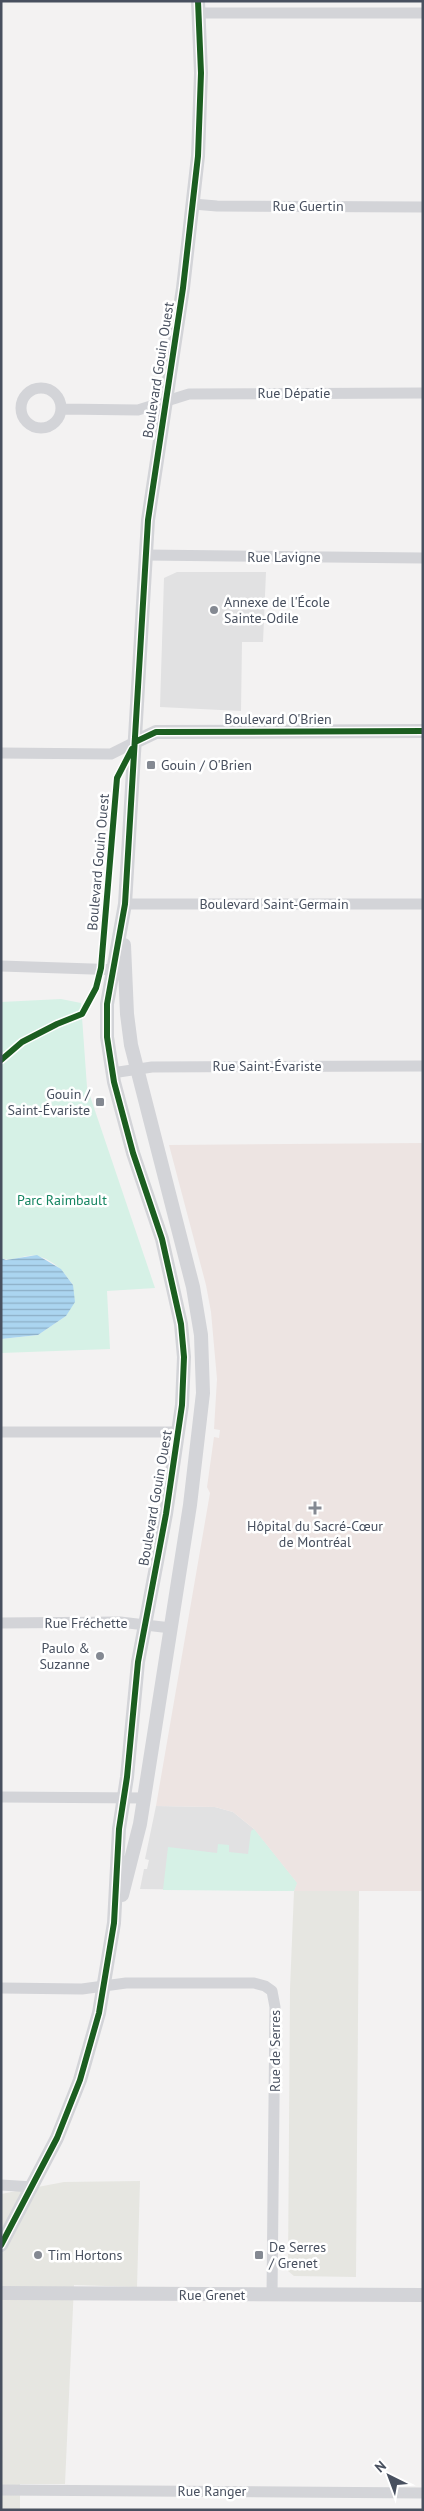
<svg xmlns="http://www.w3.org/2000/svg" width="424" height="2511" viewBox="0 0 424 2511" font-family="'PT Sans',sans-serif">
<defs>
<pattern id="water-rules" width="6" height="5" patternUnits="userSpaceOnUse" patternTransform="scale(1.25)"><rect width="6" height="5" fill="#abd5f0"/><path d="M0 2.5h6" fill="none" stroke="#8dafc6"/></pattern>
</defs>
<rect width="100%" height="100%" fill="#f3f2f2"/>
<!-- commercial -->
<path fill="#e6e6e1" d="M 294,1891 L 359,1891 L 356,2277 L 294,2276 L 288,2271 L 290,1989 Z
M 140,2181 L 137,2287 L 74,2285 L 65,2484 L 20,2484 L 20,2510 L 1,2510 L 1,2194 L 64,2182 Z"/>
<!-- education -->
<path fill="#e1e1e2" d="M 177,572 L 266,572 L 263,642 L 242,642 L 241,711 L 160,707 L 164,578 Z
M 156,1806 L 215,1807 L 233,1812 L 254,1829 L 297,1883 L 294,1891 L 140,1889 L 144,1869 L 147,1869 L 149,1860 L 145,1859 Z"/>
<!-- medical -->
<path fill="#ede4e2" d="M 423,1143 L 423,1891 L 294,1891 L 297,1883 L 254,1829 L 233,1812 L 215,1807 L 156,1806 L 210,1493 L 207,1487 L 214,1437 L 219,1438 L 220,1430 L 214,1429 L 217,1379 L 211,1312 L 206,1285 L 169,1145 Z"/>
<!-- green -->
<path fill="#d6f1e6" d="M 61,999 L 81,1003 L 87,1087 L 155,1288 L 107,1291 L 110,1349 L 1,1353 L 1,1339 L 38,1335 L 66,1316 L 73,1285 C 65,1273 53,1259 37,1256 C 25,1253 13,1263 1,1258 L 1,1002 Z
M 254,1829 L 297,1883 L 294,1891 L 163,1890 L 168,1847 L 217,1853 L 218,1844 L 229,1845 L 229,1852 L 248,1854 L 251,1831 Z"/>
<!-- water -->
<path fill="url(#water-rules)" d="M 37,1255 L 61,1269 L 73,1285 L 75,1302 L 66,1316 L 38,1335 L 1,1339 L 1,1258 L 6,1260 Z"/>
<g fill="none" stroke-linecap="round" stroke-linejoin="round">
<!-- minor -->
<path stroke="#d3d4d8" stroke-width="11" d="M 199,13 L 423,13
M 193,204 L 217,206 L 423,207
M21 408a20 20 0 1 1 40 0a20 20 0 1 1-40 0Z
M 62,409 L 138,410 L 189,394 L 423,393
M 145,555 L 423,558
M 1,753 L 111,754 L 135,742
M 125,904 L 423,904
M 1,966 L 122,970
M 112,1073 L 152,1067 L 423,1066
M 1,1432 L 179,1432
M 1,1623 L 120,1622 L 171,1628
M 1,1797 L 144,1798
M 1,1988 L 82,1989 L 126,1983 L 254,1983 L 265,1986 L 272,1991 L 275,2007 L 272,2295
M 1,2185 L 33,2187
M 1,2490 L 423,2493"/>
<!-- tertiary -->
<path stroke="#d3d4d8" stroke-width="14" d="M 135,742 L 156,732 L 423,731
M 122,1895 L 140,1824 L 190,1505 L 203,1393 L 201,1335 L 193,1287 L 131,1045 L 127,1014 L 124,945
M 1,2245 L 57,2138 L 80,2080 L 99,2013 L 114,1923 L 119,1829 L 127,1777 L 138,1662 L 166,1514 L 182,1405 L 184,1357 L 181,1324 L 162,1239 L 133,1153 L 114,1082 L 107,1037 L 107,1004 L 125,904 L 148,520 L 183,288 L 198,156 L 201,73 L 198,1
M 1,2293 L 423,2295"/>
<defs>
<path id="cycleway" d="M 135,742 L 156,732 L 423,731
M 1,1060 L 22,1042 L 57,1024 L 82,1014 L 96,988 L 101,968 L 117,778 L 132,749
M 1,2245 L 57,2138 L 80,2080 L 99,2013 L 114,1923 L 119,1829 L 127,1777 L 138,1662 L 166,1514 L 182,1405 L 184,1357 L 181,1324 L 162,1239 L 133,1153 L 114,1082 L 107,1037 L 107,1004 L 125,904 L 148,520 L 183,288 L 198,156 L 201,73 L 198,1"/>
</defs>
<!-- cycleway casing -->
<use href="#cycleway" stroke="#fff" stroke-width="9"/>
<!-- cycleway -->
<use href="#cycleway" stroke="#1b5e20" stroke-width="6"/>
</g>
<!-- markers -->
<g fill="#848992" stroke="#fff" stroke-width="2">
<circle cx="214" cy="610" r="5"/>
<rect x="146" y="760" width="10" height="10" rx="2.5"/>
<rect x="95" y="1097" width="10" height="10" rx="2.5"/>
<path d="M312.5 1500.5h5v5h5v5h-5v5h-5v-5h-5v-5h5z"/>
<circle cx="100" cy="1656" r="5"/>
<circle cx="38" cy="2255" r="5"/>
<rect x="254" y="2250" width="10" height="10" rx="2.5"/>
</g>
<g text-anchor="middle" dominant-baseline="central" stroke-width="5" stroke-linejoin="round" paint-order="stroke">
<!-- street labels -->
<g font-size="14" fill="#48505f" stroke="#fff">
<text x="308" y="206">Rue Guertin</text>
<text transform="translate(158 370) rotate(-81)">Boulevard Gouin Ouest</text>
<text x="294" y="393">Rue Dépatie</text>
<text x="284" y="557">Rue Lavigne</text>
<text x="278" y="719">Boulevard O'Brien</text>
<text transform="translate(98 862) rotate(-85)">Boulevard Gouin Ouest</text>
<text x="274" y="904">Boulevard Saint-Germain</text>
<text x="267" y="1066">Rue Saint-Évariste</text>
<text transform="translate(155 1498) rotate(-80)">Boulevard Gouin Ouest</text>
<text x="86" y="1623">Rue Fréchette</text>
<text transform="translate(275 2051) rotate(-90)">Rue de Serres</text>
<text x="212" y="2295">Rue Grenet</text>
<text x="212" y="2491">Rue Ranger</text>
</g>
<!-- poi labels -->
<g font-size="14" fill="#48505f" stroke="#fff" text-anchor="start">
<text x="224" y="602">Annexe de l'École<tspan x="224" dy="16">Sainte-Odile</tspan></text>
<text x="161" y="765">Gouin / O'Brien</text>
<text x="90" y="1094" text-anchor="end">Gouin /<tspan x="90" dy="16">Saint-Évariste</tspan></text>
<text x="315" y="1526" text-anchor="middle">Hôpital du Sacré-Cœur<tspan x="315" dy="16">de Montréal</tspan></text>
<text x="90" y="1648" text-anchor="end">Paulo &amp;<tspan x="90" dy="16">Suzanne</tspan></text>
<text x="269" y="2247">De Serres<tspan x="269" dy="16">/ Grenet</tspan></text>
<text x="48" y="2255">Tim Hortons</text>
</g>
<!-- park labels -->
<g font-size="14" fill="#158561" stroke="#fff">
<text x="62" y="1200">Parc Raimbault</text>
</g>
</g>
<!-- border -->
<rect width="424" height="2511" fill="none" stroke="#48505f" stroke-width="5"/>
<!-- north arrow -->
<g transform="translate(389 2476) rotate(318)" stroke="#ffffff" stroke-width="4" paint-order="stroke">
<path d="M0-4L9 19L0 12L-9 19Z" fill="#48505f"/>
<text y="-8" font-size="14" font-weight="bold" text-anchor="middle" fill="#48505f">N</text>
</g>
</svg>
